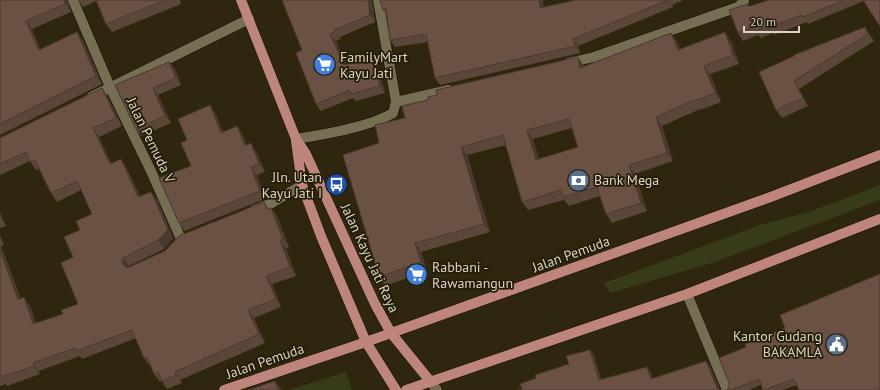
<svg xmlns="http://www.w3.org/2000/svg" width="880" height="390" viewBox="0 0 880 390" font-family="'PT Sans',sans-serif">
<rect width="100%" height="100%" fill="#2e270e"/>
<!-- green -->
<path fill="#383b19" d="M 880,185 L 880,200 L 715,262 L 610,293 L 604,283 L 763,224 L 809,212 Z
M 346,372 L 352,390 L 288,390 Z"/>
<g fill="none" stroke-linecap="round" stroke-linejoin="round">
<defs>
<path id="minor" d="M 73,0 L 110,87 L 151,171 L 181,239
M 568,63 L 594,57 L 738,7 L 744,1
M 91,97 L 249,19
M 396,102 L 449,90
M 296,139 C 322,135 372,126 393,113 L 396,102 L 378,0
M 254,210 L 272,203 L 302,185
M 687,294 L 727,390
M 430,381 L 437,390"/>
<path id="major" d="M 241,0 L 296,139 L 306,154 L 375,304 L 391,333 L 430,381
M 296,141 L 302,185 L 321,236 L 366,342 L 396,390
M 224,390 L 366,342 L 768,198 L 880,155
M 406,390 L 687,294 L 880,219"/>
</defs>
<!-- minor casing -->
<use href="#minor" stroke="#160f00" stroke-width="11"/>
<!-- major casing -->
<use href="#major" stroke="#160f00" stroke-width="11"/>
<!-- minor -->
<use href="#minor" stroke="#766e53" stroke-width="10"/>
<!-- major -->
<use href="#major" stroke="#be857a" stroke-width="10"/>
</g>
<!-- wall -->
<path fill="#5b463a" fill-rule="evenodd" d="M 0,0 L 67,0 L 71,12 L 32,29 L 40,49 L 77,32 L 83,41 L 102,84 L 0,135 Z
M 78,0 L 180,0 L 181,4 L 112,32 L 106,24 L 96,1 L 83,7 Z
M 282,0 L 372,0 L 375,22 L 340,37 L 340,39 L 336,41 L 346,65 L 372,58 L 377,65 L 385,93 L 356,101 L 353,98 L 321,111 L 316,104 L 302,50 Z
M 380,0 L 544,7 L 576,0 L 683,0 L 672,5 L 673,7 L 578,46 L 580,53 L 440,85 L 435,78 L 428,42 L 395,47 L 390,40 L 386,15 L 383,10 Z
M 769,0 L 880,0 L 880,27 L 864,1 L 808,24 L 807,22 L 774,35 L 773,33 L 761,38 L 758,35 L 743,41 L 738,33 L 751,6 Z
M 865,27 L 870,35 L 874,41 L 799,89 L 808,106 L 782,118 L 776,110 L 759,72 Z
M 671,33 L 677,42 L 680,49 L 731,41 L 739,64 L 710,74 L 721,102 L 700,110 L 700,109 L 662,126 L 673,161 L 635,174 L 647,211 L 612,223 L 606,214 L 600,196 L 569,206 L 564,200 L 528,210 L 522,202 L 506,145 L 467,155 L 490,232 L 421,252 L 427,271 L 385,286 L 379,277 L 379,143 L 405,118 L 428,100 L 437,95 L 578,57 L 584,67 ZM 572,128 L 578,147 L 539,159 L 533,139 Z
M 169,62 L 175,69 L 181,85 L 158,95 L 171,123 L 141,136 L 136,129 L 115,85 Z
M 102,88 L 107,96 L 122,126 L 99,137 L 111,163 L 126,167 L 140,196 L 157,200 L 173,238 L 164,249 L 129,266 L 129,268 L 165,251 L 264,202 L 269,209 L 271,208 L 277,216 L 289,247 L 286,248 L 296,276 L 272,284 L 281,307 L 254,318 L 265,343 L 180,380 L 182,383 L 167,389 L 162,381 L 160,382 L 154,374 L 151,366 L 150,366 L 144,358 L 136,338 L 82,359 L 80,356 L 39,371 L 40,374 L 7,386 L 6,384 L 0,386 L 0,235 L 4,245 L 1,246 L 21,299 L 30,306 L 36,323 L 63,314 L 78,304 L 73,257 L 80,230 L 92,214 L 81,190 L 57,202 L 51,193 L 39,169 L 36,170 L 30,161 L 0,175 L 0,138 Z
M 210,105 L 215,113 L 223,132 L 237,126 L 242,134 L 247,145 L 256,152 L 265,172 L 257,175 L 265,199 L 184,231 L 179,223 L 191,166 L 187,140 Z
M 0,212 L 6,226 L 0,228 Z
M 880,274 L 797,385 L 782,390 L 763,390 L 761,385 L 749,390 L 726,390 L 729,388 L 746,347 L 785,328 Z"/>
<!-- shaded-wall -->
<path fill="#4a3930" d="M 64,0 L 67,0 L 71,12 L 65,4 Z
M 368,0 L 372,0 L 375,22 L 370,15 Z
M 539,0 L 543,0 L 545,15 L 540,8 Z
M 667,0 L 668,0 L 672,5 L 673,7 Z
M 26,21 L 32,29 L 44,58 L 39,50 Z
M 865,27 L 870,35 L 874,41 L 868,34 Z
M 77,32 L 83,41 L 102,84 L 96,76 Z
M 725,32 L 731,41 L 739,64 L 733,55 Z
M 671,33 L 677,42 L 684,58 L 678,50 Z
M 330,34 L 336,41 L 349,73 L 344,65 Z
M 573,39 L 578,46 L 580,53 L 575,46 Z
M 578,57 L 584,66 L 586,77 L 580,68 Z
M 372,58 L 377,65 L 385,93 L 380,86 Z
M 169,62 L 175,69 L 181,85 L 176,78 Z
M 704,66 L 710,74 L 721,102 L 715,93 Z
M 794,81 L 799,89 L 808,106 L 803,98 Z
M 102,88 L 107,96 L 122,126 L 116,118 Z
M 153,88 L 158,95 L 171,123 L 165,116 Z
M 210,105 L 215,113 L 227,141 L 221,133 Z
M 656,117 L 662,126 L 673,161 L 667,153 Z
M 237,126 L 242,134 L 251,154 L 245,146 Z
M 93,128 L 99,137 L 115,172 L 110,164 Z
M 527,130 L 533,139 L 542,169 L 536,160 Z
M 251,143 L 256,152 L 265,172 L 259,164 Z
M 461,147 L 467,155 L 490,232 L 484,224 Z
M 121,159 L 126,167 L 144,205 L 138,197 Z
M 629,165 L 635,174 L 647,211 L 641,203 Z
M 251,167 L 257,175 L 265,199 L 260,191 Z
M 151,192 L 157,200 L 173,238 L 164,249 L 158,240 Z
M 271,208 L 277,216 L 289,247 L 283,239 Z
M 0,212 L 6,226 L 0,217 Z
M 0,235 L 4,245 L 0,238 Z
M 280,240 L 286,248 L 296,276 L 290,267 Z
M 415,243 L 421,252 L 427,271 L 421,262 Z
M 0,244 L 1,246 L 24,308 L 18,300 L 0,250 Z
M 123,258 L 129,266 L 128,272 L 122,264 Z
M 266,276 L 272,284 L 281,307 L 276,299 Z
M 24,297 L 30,306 L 39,332 L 33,324 Z
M 248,310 L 254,318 L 265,343 L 259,334 Z
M 590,350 L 594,355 L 603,385 L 599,380 Z
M 706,361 L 710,366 L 720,390 L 717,388 Z
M 33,363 L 39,371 L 40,374 L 34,366 Z
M 647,367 L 651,372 L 654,384 L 651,379 Z
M 175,372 L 180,380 L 182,383 L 176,375 Z
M 275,381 L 282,390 L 278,390 Z"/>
<!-- building -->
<path fill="#6a5144" stroke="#4a3930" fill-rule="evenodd" d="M 0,0 L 64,0 L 65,4 L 26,21 L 39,50 L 77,32 L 96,76 L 0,124 Z
M 96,0 L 165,0 L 106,24 Z
M 282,0 L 368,0 L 370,15 L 334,30 L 335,32 L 330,34 L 344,65 L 372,58 L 380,86 L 351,94 L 349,90 L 316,104 L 296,53 L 302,50 Z
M 380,0 L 539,0 L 540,8 L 576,0 L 668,0 L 573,39 L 575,46 L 435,78 L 426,34 L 390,40 L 386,8 L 383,10 Z
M 769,0 L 844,0 L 803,17 L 802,15 L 769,27 L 769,25 L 756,31 L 754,27 L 738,33 L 729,10 L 744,5 L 751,6 Z
M 863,0 L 880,0 L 880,26 Z
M 865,27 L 868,34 L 794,81 L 803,98 L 776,110 L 759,72 L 794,56 L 794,55 Z
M 725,32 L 733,55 L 704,66 L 715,93 L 694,101 L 694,100 L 656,117 L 667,153 L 629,165 L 641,203 L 606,214 L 597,187 L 563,197 L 561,190 L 522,202 L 503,135 L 461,147 L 484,224 L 415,243 L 421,262 L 379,277 L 343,155 L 379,143 L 375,125 L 405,118 L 402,106 L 428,100 L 428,97 L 437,95 L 436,90 L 578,57 L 580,68 L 671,33 L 678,50 ZM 569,119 L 578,147 L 536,160 L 527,130 Z
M 169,62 L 176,78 L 153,88 L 165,116 L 136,129 L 115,85 Z
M 102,88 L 116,118 L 93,128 L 110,164 L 121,159 L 138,197 L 151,192 L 168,230 L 158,240 L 123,258 L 122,264 L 127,268 L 165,251 L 179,236 L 264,202 L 267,209 L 271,208 L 283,239 L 280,240 L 290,267 L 266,276 L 276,299 L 248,310 L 259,334 L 175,372 L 176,375 L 162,381 L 158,372 L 154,374 L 147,357 L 144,358 L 132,330 L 76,351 L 75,348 L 33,363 L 34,366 L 1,377 L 1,375 L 0,376 L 0,250 L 18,300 L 24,297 L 33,324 L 63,314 L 61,310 L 78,304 L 61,263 L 73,257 L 64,237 L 80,230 L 76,221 L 92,214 L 77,181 L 51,193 L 35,160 L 30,162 L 26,152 L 0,164 L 0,138 Z
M 210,105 L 221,133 L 237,126 L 245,146 L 251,143 L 259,164 L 251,167 L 260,191 L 179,223 L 159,178 L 191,166 L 181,143 L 187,140 L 178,119 Z
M 880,274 L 880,390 L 799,390 L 794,379 L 764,390 L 763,390 L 759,379 L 731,390 L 726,390 L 729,388 L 729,383 L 719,358 L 746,347 L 745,344 L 785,328 L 780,315 Z
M 590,350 L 599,380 L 647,367 L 651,379 L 706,361 L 717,388 L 721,390 L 518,390 L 522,389 L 520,384 L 536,378 L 535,375 L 569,364 L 566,356 Z
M 275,381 L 278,390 L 248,390 Z"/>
<!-- icons -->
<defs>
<symbol id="supermarket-disc" viewBox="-11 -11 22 22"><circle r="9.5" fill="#3f7fe0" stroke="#241d05"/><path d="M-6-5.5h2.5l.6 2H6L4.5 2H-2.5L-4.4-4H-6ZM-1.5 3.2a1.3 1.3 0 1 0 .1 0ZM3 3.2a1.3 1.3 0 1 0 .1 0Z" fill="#fff"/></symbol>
<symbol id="bank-disc" viewBox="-11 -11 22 22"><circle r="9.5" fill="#5c6f8a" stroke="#241d05"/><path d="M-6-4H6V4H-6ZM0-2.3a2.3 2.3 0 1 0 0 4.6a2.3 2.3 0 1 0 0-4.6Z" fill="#fff"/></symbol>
<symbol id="bus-disc" viewBox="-11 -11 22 22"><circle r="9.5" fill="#1a4fb4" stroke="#241d05"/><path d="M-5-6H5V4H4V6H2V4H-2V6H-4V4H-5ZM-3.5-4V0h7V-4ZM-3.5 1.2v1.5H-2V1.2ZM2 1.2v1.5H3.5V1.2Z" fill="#fff"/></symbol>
<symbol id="civic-disc" viewBox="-11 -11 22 22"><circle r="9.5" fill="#5c6f8a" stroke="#241d05"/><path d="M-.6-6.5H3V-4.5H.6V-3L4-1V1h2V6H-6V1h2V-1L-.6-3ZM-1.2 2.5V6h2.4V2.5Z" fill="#fff"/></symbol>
</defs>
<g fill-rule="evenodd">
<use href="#supermarket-disc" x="312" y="52" width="25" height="25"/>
<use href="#bank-disc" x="566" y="168" width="25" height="25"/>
<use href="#bus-disc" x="324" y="172" width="25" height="25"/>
<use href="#supermarket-disc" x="404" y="262" width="25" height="25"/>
<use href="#civic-disc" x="824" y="332" width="25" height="25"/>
</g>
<g text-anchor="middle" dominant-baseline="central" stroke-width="3.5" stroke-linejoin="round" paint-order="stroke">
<!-- poi labels -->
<g font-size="14" fill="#d9d4c6" stroke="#241d05" text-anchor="start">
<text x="340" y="57">FamilyMart<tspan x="340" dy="16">Kayu Jati</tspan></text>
<text x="322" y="177" text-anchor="end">Jln. Utan<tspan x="322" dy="16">Kayu Jati I</tspan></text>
<text x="594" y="180">Bank Mega</text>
<text x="432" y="267">Rabbani -<tspan x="432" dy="16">Rawamangun</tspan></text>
<text x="822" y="336" text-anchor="end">Kantor Gudang<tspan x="822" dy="16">BAKAMLA</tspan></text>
</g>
<!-- street labels -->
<g font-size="14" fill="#d9d4c6" stroke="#241d05">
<text transform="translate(151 140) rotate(64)">Jalan Pemuda V</text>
<text transform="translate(571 254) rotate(-20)">Jalan Pemuda</text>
<text transform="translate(370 258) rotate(65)">Jalan Kayu Jati Raya</text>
<text transform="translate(265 361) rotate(-19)">Jalan Pemuda</text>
</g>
</g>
<!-- scale -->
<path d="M744 26v6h55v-6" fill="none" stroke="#d9d4c6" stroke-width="2"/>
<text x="750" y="26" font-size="12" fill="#d9d4c6" stroke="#241d05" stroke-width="3" paint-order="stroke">20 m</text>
</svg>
